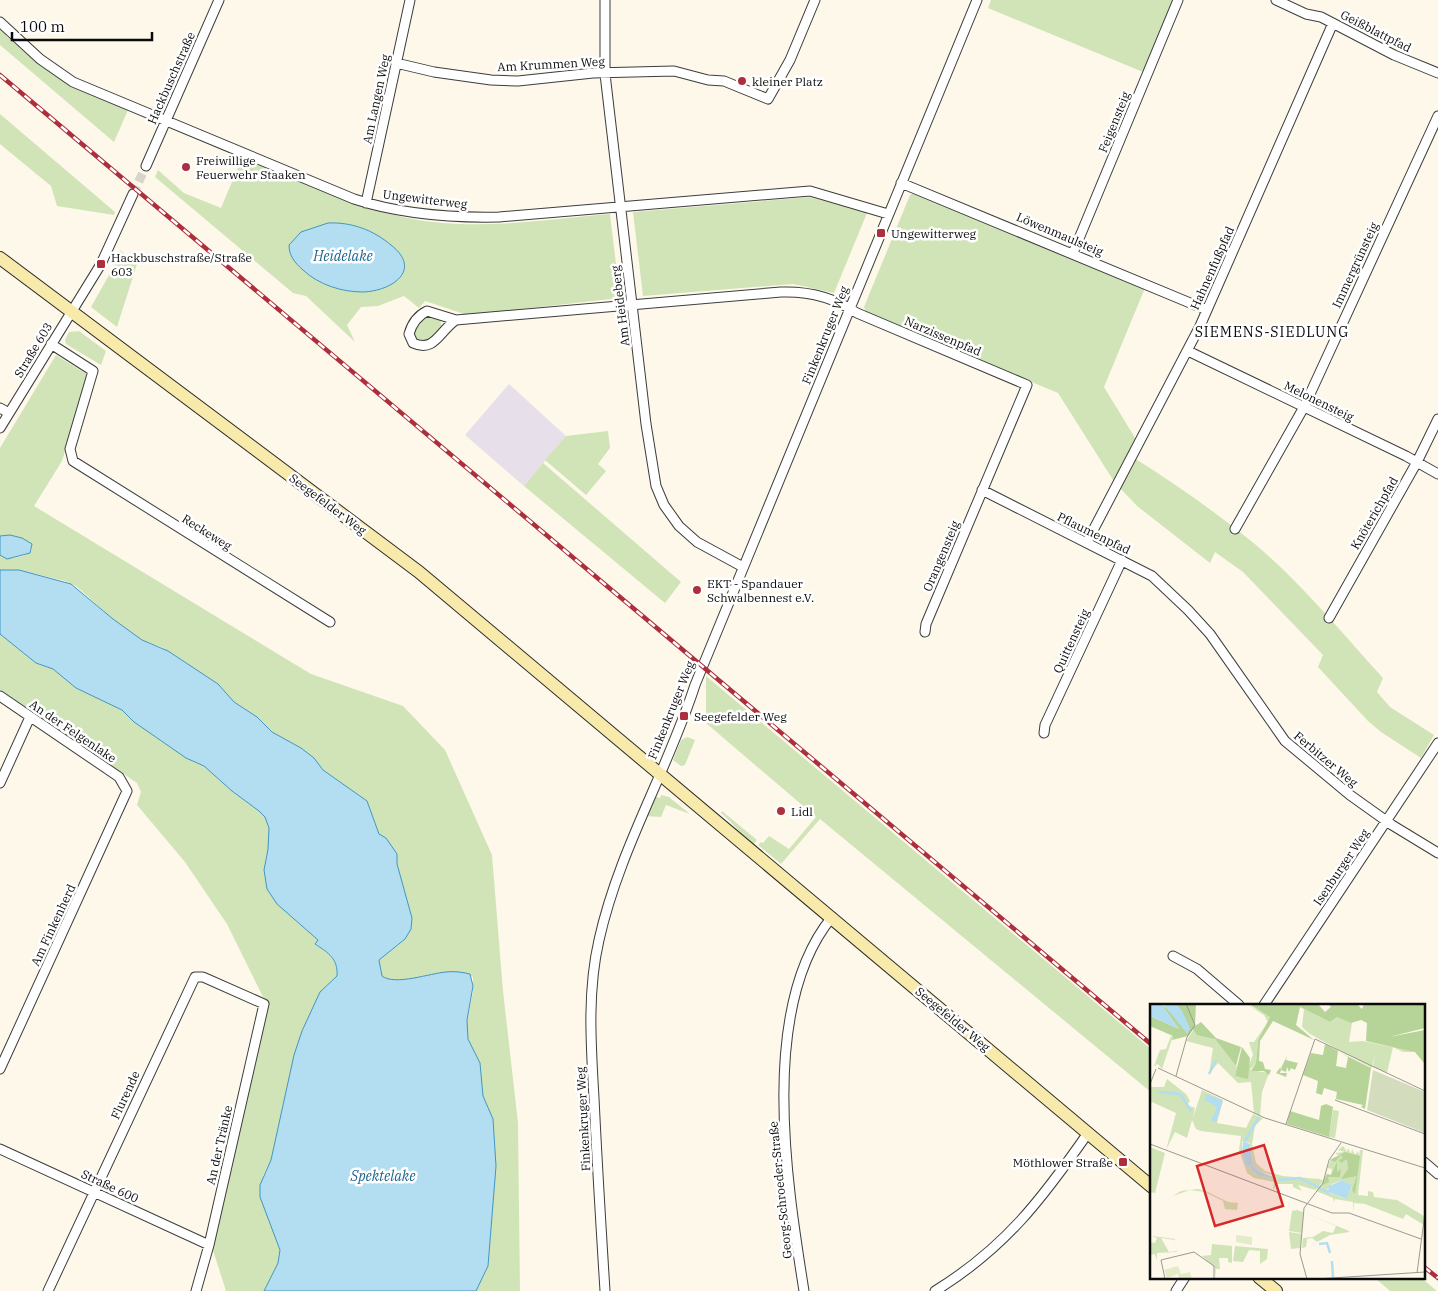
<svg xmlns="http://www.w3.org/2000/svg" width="1438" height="1291" viewBox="0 0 1438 1291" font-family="'IBM Plex Serif',serif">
<rect width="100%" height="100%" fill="#fdf8ea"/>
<!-- industrial -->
<path fill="#e7dfe9" d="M 509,384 L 566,436 L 524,486 L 465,435 Z"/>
<!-- green -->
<path fill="#d1e4b7" d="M 991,0 L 1173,0 L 1143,72 L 988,8 Z
M 0,25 L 6,30 L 6,36 L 34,57 L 128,110 L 114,142 L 0,45 Z
M 0,114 L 115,212 L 114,215 L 57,206 L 51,186 L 0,144 Z
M 242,158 C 310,185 385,223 459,224 C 509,226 561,218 610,214 L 620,298 L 467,315 L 425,301 L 419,308 L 404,296 L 378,306 L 361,307 L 347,325 L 355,342 L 306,296 L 293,293 L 155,177 L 158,170 L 184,193 L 221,208 Z
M 916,192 L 1145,288 L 1104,387 L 1137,441 L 1115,483 L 1058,393 L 866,313 L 864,307 L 910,195 Z
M 810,197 L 867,213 L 834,293 L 793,284 L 643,296 L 633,212 Z
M 120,250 L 137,264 L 117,327 L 91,307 L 121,254 Z
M 425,314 L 440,318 L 442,328 L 432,340 L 419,342 L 413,336 L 413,326 Z
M 79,331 L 106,351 L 101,365 L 66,344 L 65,340 L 69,332 Z
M 56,355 L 88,375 L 62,461 L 34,506 L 311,674 L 403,706 L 445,750 L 492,855 L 503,991 L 518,1123 L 520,1291 L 476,1291 L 488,1266 L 496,1166 L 493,1119 L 483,1096 L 480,1063 L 470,1045 L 466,1028 L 473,991 L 473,977 C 445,965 399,987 384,978 C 379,974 379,966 379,960 L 405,939 L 411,929 L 412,918 L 397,864 L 397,854 L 386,838 L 379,834 L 367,801 L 323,770 L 314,758 L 301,748 L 272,732 L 257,717 L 234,702 L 218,684 L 161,647 L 142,640 L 113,619 L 76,586 L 65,581 L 19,570 L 0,570 L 0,555 C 7,561 25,557 31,551 L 32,544 L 17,537 L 0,536 L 0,448 Z
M 608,431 L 610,448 L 598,464 L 606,471 L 586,495 L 545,460 L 566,436 Z
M 1134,458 C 1177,485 1217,513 1256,545 C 1302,584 1342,633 1383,678 L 1377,692 L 1390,707 L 1434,735 L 1421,758 L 1381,732 L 1368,721 L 1318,667 L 1323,655 L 1243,572 L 1215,552 L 1210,563 L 1137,506 L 1119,487 Z
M 543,463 L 681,582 L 665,603 L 524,486 Z
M 0,634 L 36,663 L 53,669 L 76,688 L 122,710 L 134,722 L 186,758 L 204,766 L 232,791 L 259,811 L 265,817 L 269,828 L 268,849 L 265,861 L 267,889 L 277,904 L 318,940 L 316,945 C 329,952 337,960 337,976 L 320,992 L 302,1031 L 294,1055 L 271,1160 L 263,1176 L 271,1223 L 280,1250 L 278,1263 L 264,1291 L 226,1291 L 212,1247 L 269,1002 L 264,999 L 227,924 L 185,862 L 137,805 L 141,792 L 137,783 L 0,690 Z
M 706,676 L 1152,1050 L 1152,1093 L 820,819 L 781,864 L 758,845 L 761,842 L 763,843 L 769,836 L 789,849 L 816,817 L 706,723 L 710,718 L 706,715 Z
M 687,737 L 695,740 L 685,765 L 681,766 L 673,760 L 681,740 Z
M 661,795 L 669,797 L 690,814 L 666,805 L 661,817 L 645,816 L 654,796 L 660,798 Z
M 722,811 L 757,840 L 753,845 C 741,835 733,823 721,813 Z
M 1374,1277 L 1420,1277 L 1437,1291 L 1390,1291 Z"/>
<!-- water -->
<path fill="#b3ddf0" stroke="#4096c1" d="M 328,223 C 352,222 373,230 391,245 C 423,270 392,291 363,292 C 342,292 319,285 303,270 C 295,263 289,256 289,245 L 301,232 Z
M 10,535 L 22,538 L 32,544 L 30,553 L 7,559 L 0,555 L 0,536 Z
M 0,570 L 19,570 L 71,584 L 113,619 L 142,640 L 168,651 L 218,684 L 234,702 L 257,717 L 272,732 L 301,748 L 314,758 L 323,770 L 367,801 L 379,834 L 386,838 L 397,854 L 397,864 L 412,918 L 411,929 L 405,939 L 379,960 L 382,976 C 395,986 431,973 446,972 C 454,971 462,972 470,974 L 473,986 L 467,1020 L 468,1039 L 480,1063 L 483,1096 L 493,1119 L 496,1166 L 488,1266 L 476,1291 L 264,1291 L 278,1263 L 280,1250 L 260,1197 L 260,1185 L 271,1160 L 294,1055 L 302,1031 L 320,992 L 337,976 C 338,959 329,953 315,944 L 318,940 L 277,904 L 267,889 L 264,870 L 268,849 L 269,828 L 265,817 L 259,811 L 232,791 L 204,766 L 186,758 L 134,722 L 122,710 L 76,688 L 53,669 L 36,663 L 0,634 Z"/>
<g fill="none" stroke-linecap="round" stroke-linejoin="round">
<!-- street-tunnel -->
<path stroke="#d9d4c8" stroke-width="9" stroke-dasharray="9 4.5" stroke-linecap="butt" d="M 133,194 L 146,166"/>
<defs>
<path id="street" d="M 605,0 L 605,74 L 646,424 L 656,486 L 664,505 L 679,526 L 697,542 L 743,567
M 1276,0 L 1306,14 L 1321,17 L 1394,55 L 1438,73
M 0,22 L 40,59 L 73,82 L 354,199 C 400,214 451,218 499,217 L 810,191 L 888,214
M 396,63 L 434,72 L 491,80 L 518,81 L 593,73 L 674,71 L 708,80 L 724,81 L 768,99 L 790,60 L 815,0
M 146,166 L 219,0
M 901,183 L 1207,310
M 366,203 L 410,0
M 1073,253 L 1178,0
M 456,320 C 440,330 435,353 413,343 L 409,334 C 412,323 417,316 427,311 L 456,320 L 781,292 C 808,291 835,298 857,313 L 1027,385 L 926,624 L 925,632
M 51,344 L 93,371 L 70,449 L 73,461 L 330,622
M 1188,351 L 1406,456 L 1438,474
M 0,408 L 9,413
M 0,428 L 101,264 L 133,194
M 982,490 L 1152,576 L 1188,610 L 1210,634 L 1285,741 L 1350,795 L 1392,825 L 1438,853
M 1235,529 L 1304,407 L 1438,116
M 1087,542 L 1200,326 L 1333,23
M 1329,618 L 1417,462 L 1438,419
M 0,696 L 119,777 L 127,791 L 0,1069
M 1044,733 L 1045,725 L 1122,560
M 0,783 L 30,717
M 1173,956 L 1197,969 L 1239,1005
M 1264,1005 L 1438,743
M 0,1149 L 209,1245
M 1424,1162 L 1438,1174
M 48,1291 L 195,977 L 203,977 L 264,1004 L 209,1245 L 196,1291
M 605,1291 C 601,1227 597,1162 594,1098 C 591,1045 587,992 599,940 C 619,850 667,772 695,685 L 977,0
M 804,1291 C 787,1184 758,1007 832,917
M 935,1291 C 1005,1248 1042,1199 1088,1133
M 1176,1291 L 1185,1277"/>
<path id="secondary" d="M 0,258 L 419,572 L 1152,1187
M 1259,1277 L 1276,1291"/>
</defs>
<!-- street casing -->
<use href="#street" stroke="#3d3d3d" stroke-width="11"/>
<!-- secondary casing -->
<use href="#secondary" stroke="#2c2c2c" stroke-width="14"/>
<!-- street -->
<use href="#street" stroke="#fff" stroke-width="9"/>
<!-- secondary -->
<use href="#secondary" stroke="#f8eaaa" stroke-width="12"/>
<defs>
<path id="rail" d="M 0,75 L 1152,1045
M 1424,1267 L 1438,1278"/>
</defs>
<!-- rail casing -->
<use href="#rail" stroke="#ad2f3e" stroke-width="4.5"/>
<!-- rail -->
<use href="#rail" stroke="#fff" stroke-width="2.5" stroke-dasharray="8" stroke-linecap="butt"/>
</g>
<!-- markers -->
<g fill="#ad2f3e" stroke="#fff" stroke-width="2">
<circle cx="742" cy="81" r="5"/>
<circle cx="186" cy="167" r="5"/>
<rect x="876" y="228" width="10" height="10" rx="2.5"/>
<rect x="96" y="259" width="10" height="10" rx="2.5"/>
<circle cx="697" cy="590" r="5"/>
<rect x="679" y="711" width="10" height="10" rx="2.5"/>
<circle cx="781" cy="811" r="5"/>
<rect x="1118" y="1157" width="10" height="10" rx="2.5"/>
</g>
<g text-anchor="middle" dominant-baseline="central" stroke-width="5" stroke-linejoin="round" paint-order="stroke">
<!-- street labels -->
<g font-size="12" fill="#0a0a0a" stroke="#fff">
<text transform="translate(1376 31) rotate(27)">Geißblattpfad</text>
<text transform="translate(551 64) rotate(-3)">Am Krummen Weg</text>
<text transform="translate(171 78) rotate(-66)">Hackbuschstraße</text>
<text transform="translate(376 99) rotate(-78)">Am Langen Weg</text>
<text transform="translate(1114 122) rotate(-68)">Feigensteig</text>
<text transform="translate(425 199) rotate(7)">Ungewitterweg</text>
<text transform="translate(1060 234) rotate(23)">Löwenmaulsteig</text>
<text transform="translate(1355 265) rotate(-65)">Immergrünsteig</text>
<text transform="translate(1212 268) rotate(-66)">Hahnenfußpfad</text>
<text transform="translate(620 306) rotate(-97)">Am Heideberg</text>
<text transform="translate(825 335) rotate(-68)">Finkenkruger Weg</text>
<text transform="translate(943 336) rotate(23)">Narzissenpfad</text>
<text transform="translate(33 350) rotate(-59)">Straße 603</text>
<text transform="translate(1319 401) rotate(26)">Melonensteig</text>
<text transform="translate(328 504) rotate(37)">Seegefelder Weg</text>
<text transform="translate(1374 513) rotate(-60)">Knöterichpfad</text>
<text transform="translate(207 532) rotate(32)">Reckeweg</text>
<text transform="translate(1094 533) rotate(26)">Pflaumenpfad</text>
<text transform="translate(941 556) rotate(-67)">Orangensteig</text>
<text transform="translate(1071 641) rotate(-65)">Quittensteig</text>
<text transform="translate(671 710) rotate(-68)">Finkenkruger Weg</text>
<text transform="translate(73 731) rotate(34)">An der Felgenlake</text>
<text transform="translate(1326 759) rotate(40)">Ferbitzer Weg</text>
<text transform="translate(1341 867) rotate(-56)">Isenburger Weg</text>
<text transform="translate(53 925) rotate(-65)">Am Finkenherd</text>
<text transform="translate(953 1019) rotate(40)">Seegefelder Weg</text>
<text transform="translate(125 1095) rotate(-65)">Flurende</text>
<text transform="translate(583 1119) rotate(-93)">Finkenkruger Weg</text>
<text transform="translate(219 1145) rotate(-77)">An der Tränke</text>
<text transform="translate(110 1186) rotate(25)">Straße 600</text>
<text transform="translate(780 1190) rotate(-96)">Georg-Schroeder-Straße</text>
</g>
<!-- poi labels -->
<g font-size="12" fill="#0a0a0a" stroke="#fff" text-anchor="start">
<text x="752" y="81">kleiner Platz</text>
<text x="196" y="160">Freiwillige<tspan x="196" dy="14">Feuerwehr Staaken</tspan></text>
<text x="891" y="233">Ungewitterweg</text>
<text x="111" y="257">Hackbuschstraße/Straße<tspan x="111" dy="14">603</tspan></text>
<text x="707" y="583">EKT - Spandauer<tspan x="707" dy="14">Schwalbennest e.V.</tspan></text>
<text x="694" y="716">Seegefelder Weg</text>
<text x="791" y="811">Lidl</text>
<text x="1113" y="1162" text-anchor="end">Möthlower Straße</text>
</g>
<!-- water labels -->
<g font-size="14" font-style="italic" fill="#206790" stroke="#fff">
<text x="343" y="256">Heidelake</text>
<text x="383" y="1176">Spektelake</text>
</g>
<!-- neighbourhood labels -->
<g font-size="14" letter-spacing="1" fill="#0a0a0a" stroke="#fff">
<text x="1272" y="332">SIEMENS-SIEDLUNG</text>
</g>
</g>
<!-- overview -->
<g transform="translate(1150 1004)">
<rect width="275" height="275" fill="#fdf8ea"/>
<path d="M 96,0 L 120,12 L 117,23 L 108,37 L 106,59 L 100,66 L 119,69 L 112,88 L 110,112 L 104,109 L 101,78 L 88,79 L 68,59 L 59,70 L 63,44 L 36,37 L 44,25 L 65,35 L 87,63 L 85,72 L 98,74 L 97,65 L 103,51 L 99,38 L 104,38 L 118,18 L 114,11 ZM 154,5 L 180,18 L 187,13 L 202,19 L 199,38 L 213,37 L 242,43 L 240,34 L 275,26 L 275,60 L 265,48 L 253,48 L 243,43 L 237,69 L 223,63 L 225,49 L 222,64 L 160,30 L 152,23 ZM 21,32 L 23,32 L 12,65 L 8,60 L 4,62 L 10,46 L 16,45 ZM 17,75 L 36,90 L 40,97 L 37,101 L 45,104 L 43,114 L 52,86 L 73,96 L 67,119 L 96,124 L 103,110 L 113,114 L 105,122 L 102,140 L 106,159 L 115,167 L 133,172 L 170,175 L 173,177 L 170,182 L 165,186 L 148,181 L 152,187 L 143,183 L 143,180 L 127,180 L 123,186 L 124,178 L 104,174 L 97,169 L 89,146 L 91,132 L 51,127 L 46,125 L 42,116 L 37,134 L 25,128 L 16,146 L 26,109 L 2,98 L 0,102 L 0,83 L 14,83 ZM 92,137 L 100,139 L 103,161 L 109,167 L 125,172 L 124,175 L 104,169 L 101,161 L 97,163 L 92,149 ZM 183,106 L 189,107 L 185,134 L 179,133 ZM 193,142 L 197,148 L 198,144 L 201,150 L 202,145 L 205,151 L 208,147 L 209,152 L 210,146 L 213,146 L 208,191 L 218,192 L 218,187 L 223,188 L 224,193 L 247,196 L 274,212 L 274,221 L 256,210 L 253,215 L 215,200 L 204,199 L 203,209 L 203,198 L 185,195 L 184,198 L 183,194 L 166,187 L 177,170 L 181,171 L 182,165 L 177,164 L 181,155 L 189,152 L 185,149 L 195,148 L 188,146 ZM 193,176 L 202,183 L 195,195 L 176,187 L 182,180 ZM 0,143 L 15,149 L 5,189 L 0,188 ZM 48,185 L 58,188 L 78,198 L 88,199 L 87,206 L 75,205 L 73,197 L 55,188 L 40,186 L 23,192 L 31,187 ZM 147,206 L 153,208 L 152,229 L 139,227 L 142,207 ZM 154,208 L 199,227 L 199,228 L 180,231 L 167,238 L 162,234 L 157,235 L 156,243 L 152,244 L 153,234 L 163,233 L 173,227 L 183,229 L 186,222 ZM 139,228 L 152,230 L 150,244 L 141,245 ZM 2,232 L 25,235 L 27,248 L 7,249 L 7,256 L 5,250 L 0,251 L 0,238 L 5,239 L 7,234 ZM 11,234 L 25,236 L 27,247 L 19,248 ZM 62,240 L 82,242 L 82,259 L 78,258 L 78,254 L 69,254 L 70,265 L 66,265 L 66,275 L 65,264 L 52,252 L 61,251 ZM 85,242 L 118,245 L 117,255 L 110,260 L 110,247 L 99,246 L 93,258 L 83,257 Z" fill="#d1e4b7" fill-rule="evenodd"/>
<path d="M 11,0 L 19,6 L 37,29 L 39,24 L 26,0 L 46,0 L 45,22 L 51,18 L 66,34 L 91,43 L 86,62 L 65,35 L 47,31 L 43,25 L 38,32 L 22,36 L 23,32 L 0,22 L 0,12 L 29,25 ZM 99,0 L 168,0 L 175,8 L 181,3 L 178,0 L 207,0 L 212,5 L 214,0 L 275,0 L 275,24 L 239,33 L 275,26 L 275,60 L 265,48 L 216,37 L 217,19 L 211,16 L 201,19 L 187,13 L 180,18 L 150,3 L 146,21 L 164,36 L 123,17 L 110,37 L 109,57 L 113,58 L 115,65 L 121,66 L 119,71 L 114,67 L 101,67 L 106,59 L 108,37 L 120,13 ZM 175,40 L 188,47 L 186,62 L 196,64 L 198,53 L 189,48 L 221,64 L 215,105 L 211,103 L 213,101 L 186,95 L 187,88 L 174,84 L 172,91 L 166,89 L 168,77 L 153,71 L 161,49 L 173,51 ZM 92,43 L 100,54 L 98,75 L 85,72 ZM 137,52 L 136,56 L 148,59 L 145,66 L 141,64 L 139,68 L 137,63 L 136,68 L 131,66 L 130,69 L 137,69 L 136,73 L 126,69 L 130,64 L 133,66 L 131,64 ZM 176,100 L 183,103 L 179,133 L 137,120 L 140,107 L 169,116 L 171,102 ZM 195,148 L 210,152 L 205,190 L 202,186 L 207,172 L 191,175 L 198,165 L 197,155 L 191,159 L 189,156 L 193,154 L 191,151 L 185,158 L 180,156 ZM 187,158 L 187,168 L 191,165 L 190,173 L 178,173 L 179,178 L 173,181 L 177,170 L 181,171 Z" fill="#b6d398"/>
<path d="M 223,66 L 275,88 L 275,129 L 217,106 Z" fill="#d4dcbe"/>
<path d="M 86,231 L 102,233 L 102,241 L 86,238 ZM 28,262 L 31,270 L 40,268 L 42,275 L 29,275 L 28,270 L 17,274 L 14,266 Z" fill="#e2ecc8"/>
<path d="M 0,0 L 11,0 L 29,25 L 0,12 ZM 13,0 L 26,0 L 32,7 L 40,24 L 37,29 ZM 57,90 L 73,97 L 66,118 L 61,117 L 67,103 L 55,96 ZM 93,137 L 100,140 L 103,161 L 109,167 L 130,176 L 108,171 L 102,167 L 101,161 L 97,163 L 92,149 ZM 193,176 L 202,182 L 196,195 L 176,187 L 179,185 L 177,183 Z" fill="#b3ddf0"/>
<path fill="none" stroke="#b3ddf0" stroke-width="2.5" d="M 59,70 L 66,56M 7,88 L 31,90M 31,91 L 41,107M 95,137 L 109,113M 129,176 L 150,174 L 179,189M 169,240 L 177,239 L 180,249M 182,257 L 183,273"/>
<path fill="none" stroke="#9c9990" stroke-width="1" d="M 8,64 L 115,114 L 275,164M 26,72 L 37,33 L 45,21 L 36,0M 0,80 L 6,65M 185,96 L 275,130M 136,120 L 165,35 L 275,87M 0,140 L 182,209 L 199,209 L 271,235M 267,269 L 275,209M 15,275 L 11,256 L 44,248 L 64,262 L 64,275M 157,275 L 150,250 L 154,204 L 173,179 L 179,156 L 191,139M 166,275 L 275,268"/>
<path fill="#d62828" fill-opacity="0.15" stroke="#d62828" stroke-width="2.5" d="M 114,141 L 133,202 L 65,222 L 47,162 Z"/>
<rect width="275" height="275" fill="none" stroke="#0a0a0a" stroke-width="2.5"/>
</g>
<!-- scale -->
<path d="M12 32v8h140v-8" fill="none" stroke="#0a0a0a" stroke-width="2.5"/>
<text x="20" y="32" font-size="15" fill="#0a0a0a" stroke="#ffffff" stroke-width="4" paint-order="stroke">100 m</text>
</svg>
